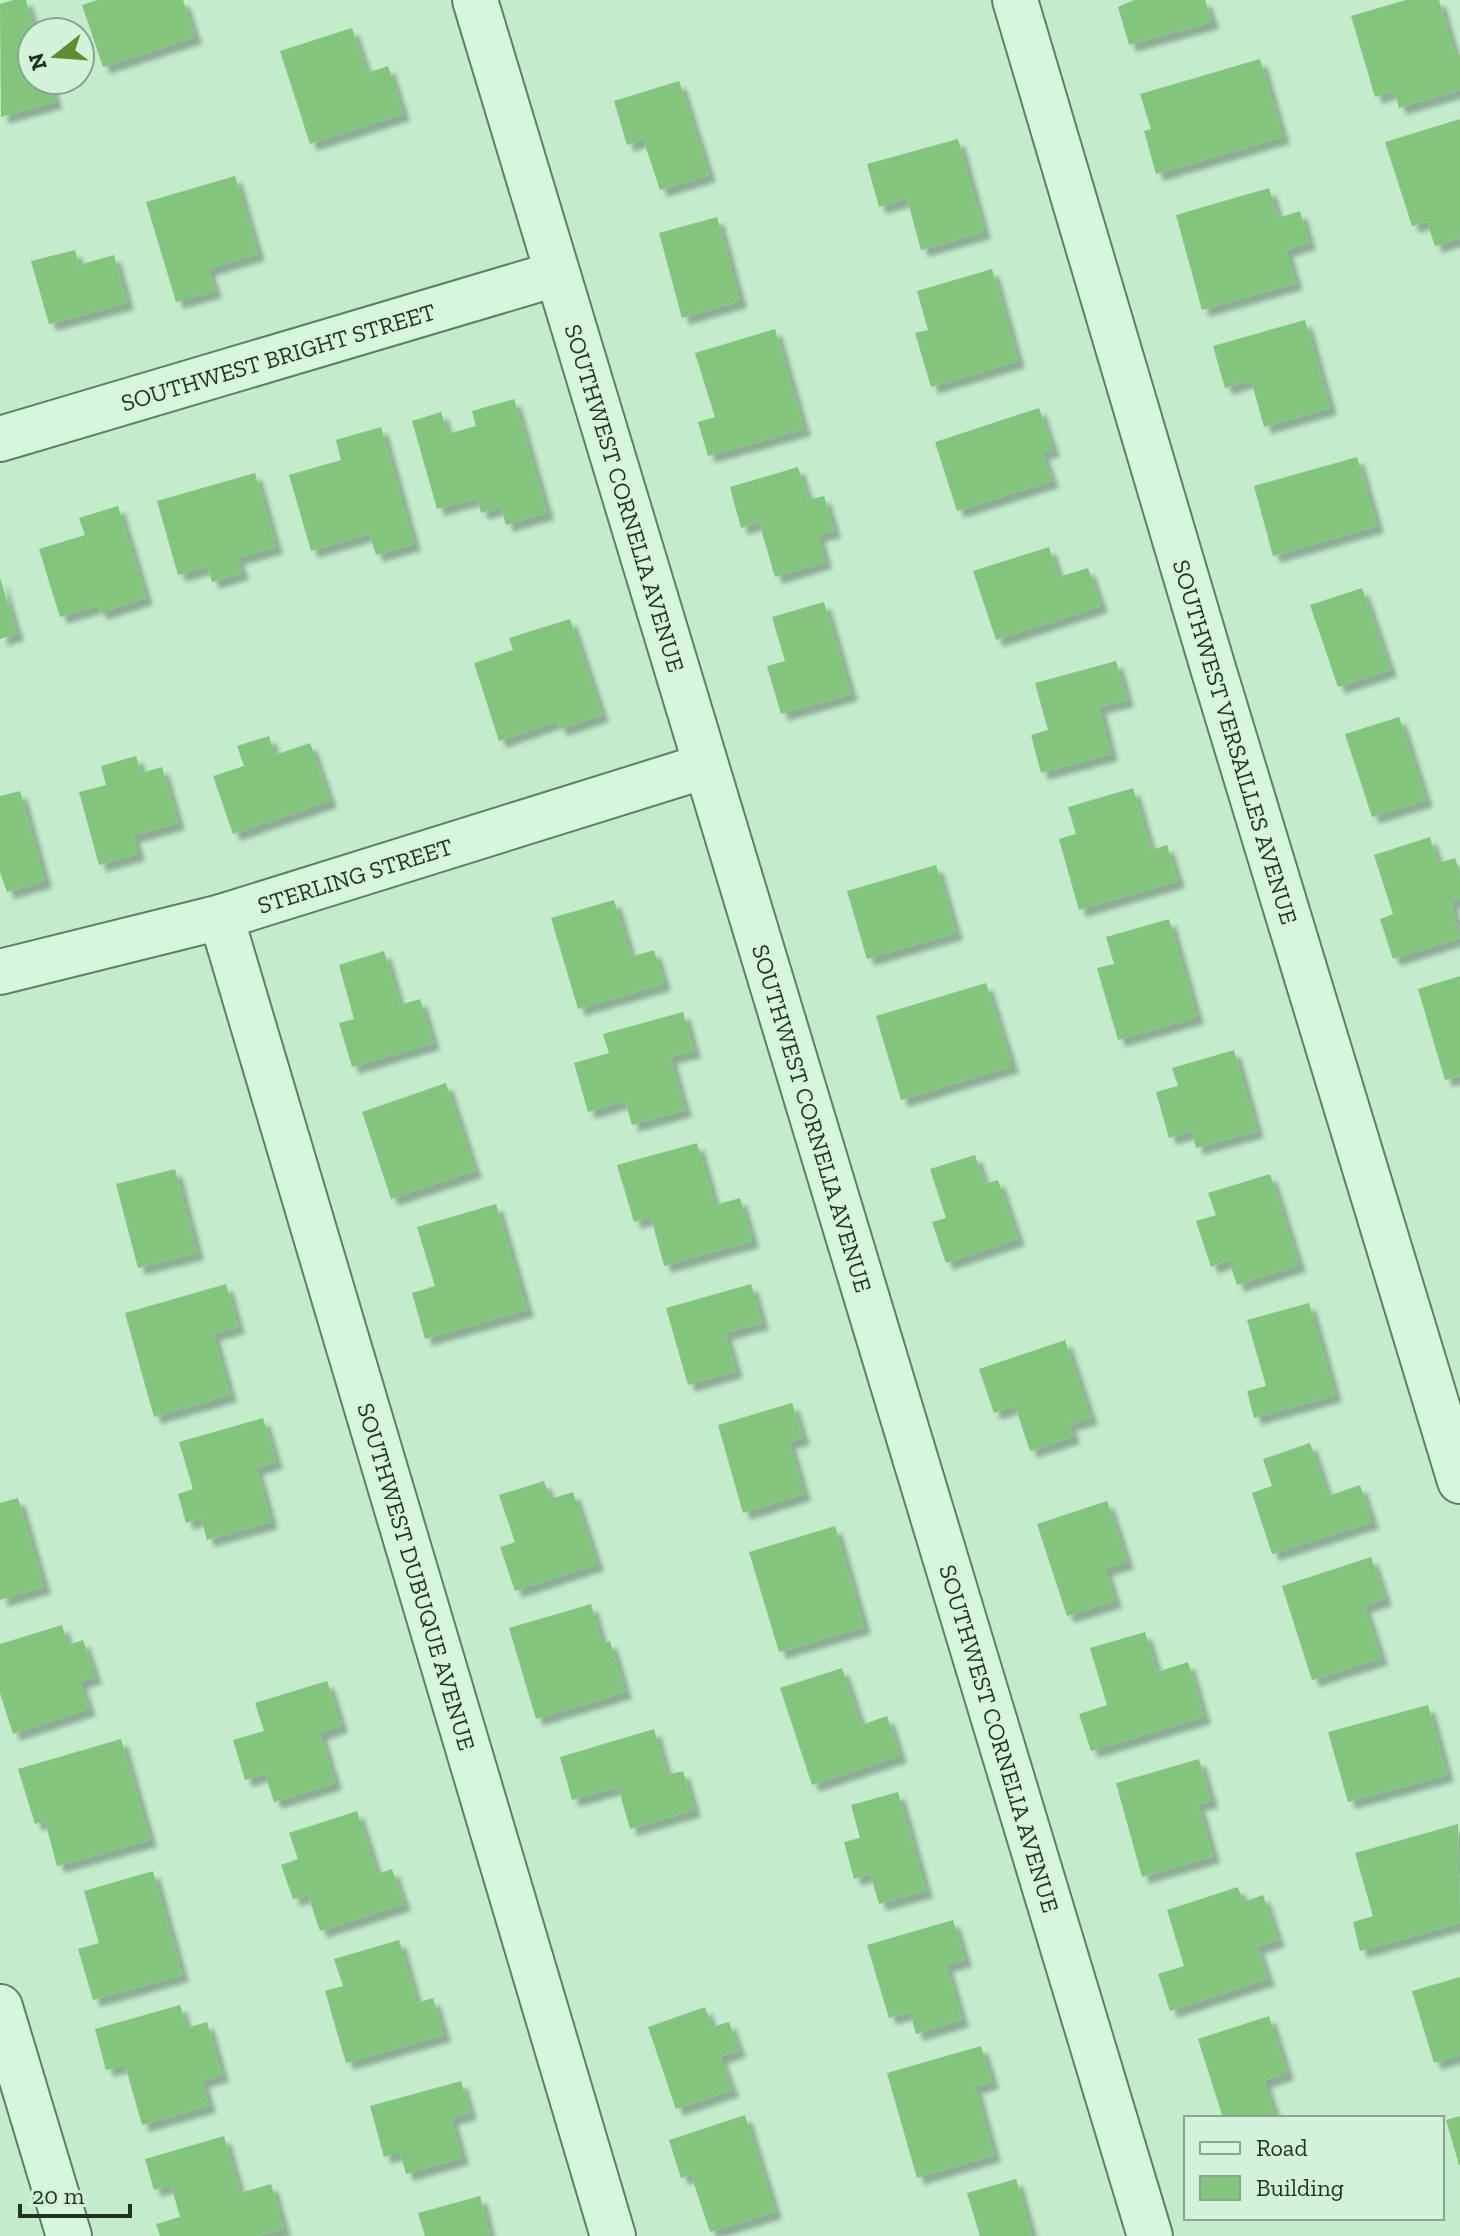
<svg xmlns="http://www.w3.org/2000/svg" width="1460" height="2236" viewBox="0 0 1460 2236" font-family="'Zilla Slab',serif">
<defs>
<filter id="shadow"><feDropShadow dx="7" dy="7" stdDeviation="2" flood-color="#0004"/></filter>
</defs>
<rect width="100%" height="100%" fill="#c3ebcc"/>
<!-- building -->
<path fill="#81c67c" filter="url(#shadow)" d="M 13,0 L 26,0 L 35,32 L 32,80 L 49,80 L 55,102 L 1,117 L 0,4 Z
M 97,0 L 183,0 L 195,37 L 103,67 L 82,5 Z
M 1134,0 L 1205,0 L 1212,22 L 1129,45 L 1118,7 Z
M 1406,0 L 1439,0 L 1455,55 L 1460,54 L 1460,90 L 1399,108 L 1394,91 L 1375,97 L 1351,16 Z
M 352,28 L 367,73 L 388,66 L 403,114 L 310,144 L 280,51 Z
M 1260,59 L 1283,137 L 1156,174 L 1144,131 L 1151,129 L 1140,94 Z
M 679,81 L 709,175 L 660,190 L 643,139 L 627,145 L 614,101 Z
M 1460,119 L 1460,238 L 1435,246 L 1427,222 L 1412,226 L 1385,142 Z
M 958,139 L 984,232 L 921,250 L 907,199 L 879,207 L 867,164 Z
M 235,176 L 258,254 L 208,269 L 215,291 L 176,302 L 146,202 Z
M 1269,188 L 1278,218 L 1300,211 L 1309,243 L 1286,250 L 1296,283 L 1202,310 L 1176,215 Z
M 717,217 L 740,301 L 682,318 L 659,233 Z
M 75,250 L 79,265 L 114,255 L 127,303 L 49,324 L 31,261 Z
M 992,269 L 1018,361 L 931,387 L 915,333 L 928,330 L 917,291 Z
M 1305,320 L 1330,408 L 1264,427 L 1251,380 L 1225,388 L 1213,346 Z
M 775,329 L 804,429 L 708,456 L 698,422 L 715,417 L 695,353 Z
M 514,399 L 547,513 L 506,525 L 501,507 L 481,513 L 477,498 L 437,509 L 412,421 L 441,412 L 448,434 L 476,426 L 472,411 Z
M 1039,408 L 1053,450 L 1042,453 L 1052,481 L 957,511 L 935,442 Z
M 381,427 L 414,544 L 376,555 L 369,534 L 311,551 L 289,475 L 341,460 L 336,440 Z
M 1357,457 L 1377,526 L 1273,556 L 1254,486 Z
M 798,467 L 808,500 L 824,496 L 834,531 L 818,535 L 825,562 L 775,577 L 759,522 L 741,528 L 730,487 Z
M 255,473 L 276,547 L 237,558 L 242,573 L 212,582 L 207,567 L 178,575 L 157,501 Z
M 118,506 L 146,598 L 100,613 L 97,606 L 60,617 L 39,549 L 85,535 L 79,518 Z
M 1049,547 L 1059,577 L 1088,568 L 1101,606 L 996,640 L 973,571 Z
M 0,578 L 17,634 L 0,639 Z
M 1362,588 L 1390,670 L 1338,687 L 1310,605 Z
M 824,602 L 851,694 L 781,714 L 767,666 L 785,661 L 772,617 Z
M 570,619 L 602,715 L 560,729 L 557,721 L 499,741 L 474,663 L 513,650 L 509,638 Z
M 1116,661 L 1127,700 L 1099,707 L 1111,754 L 1041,773 L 1031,735 L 1048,730 L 1035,683 Z
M 1399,717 L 1426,800 L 1372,817 L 1345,734 Z
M 269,736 L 275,755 L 310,743 L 330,801 L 233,834 L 213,776 L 244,766 L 237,746 Z
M 136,756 L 141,773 L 162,767 L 178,823 L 133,836 L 138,854 L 99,865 L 79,792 L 106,785 L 101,766 Z
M 1133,788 L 1151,850 L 1167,845 L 1178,881 L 1079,910 L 1059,839 L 1076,834 L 1068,807 Z
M 20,791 L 45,881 L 7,892 L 0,872 L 0,796 Z
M 1430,837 L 1438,863 L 1455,858 L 1460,873 L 1460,899 L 1451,902 L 1460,938 L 1393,959 L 1380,919 L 1393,914 L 1374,855 Z
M 936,865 L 956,933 L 867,959 L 847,891 Z
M 614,900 L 631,957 L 654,950 L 664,984 L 578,1009 L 551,918 Z
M 1169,919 L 1197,1017 L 1118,1040 L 1097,968 L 1114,964 L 1106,937 Z
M 384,951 L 400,1005 L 420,999 L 433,1043 L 352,1067 L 339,1023 L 354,1019 L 339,965 Z
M 1460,976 L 1460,1076 L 1445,1080 L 1418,989 Z
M 986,983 L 1012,1066 L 901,1100 L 876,1016 Z
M 683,1012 L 694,1051 L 670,1057 L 685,1110 L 632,1125 L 625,1101 L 588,1112 L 574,1063 L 609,1053 L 603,1034 Z
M 1234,1050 L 1257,1131 L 1196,1148 L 1192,1131 L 1169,1138 L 1156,1092 L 1178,1086 L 1172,1068 Z
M 446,1083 L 475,1171 L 391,1199 L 362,1112 Z
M 697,1143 L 715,1205 L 740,1198 L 752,1241 L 664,1266 L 651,1217 L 634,1222 L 617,1165 Z
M 975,1155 L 985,1184 L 998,1180 L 1018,1239 L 946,1263 L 932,1222 L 946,1218 L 930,1169 Z
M 175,1169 L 197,1253 L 138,1268 L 116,1184 Z
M 1270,1174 L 1299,1265 L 1237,1285 L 1229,1260 L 1211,1267 L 1196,1221 L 1216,1215 L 1208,1193 Z
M 496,1204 L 527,1310 L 425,1339 L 412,1293 L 435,1286 L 417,1227 Z
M 226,1284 L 238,1327 L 213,1334 L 230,1395 L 154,1417 L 125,1313 Z
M 751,1284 L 762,1323 L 725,1333 L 736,1371 L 688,1385 L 666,1308 Z
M 1309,1303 L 1335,1395 L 1254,1418 L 1247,1391 L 1266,1386 L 1247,1320 Z
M 1065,1340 L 1091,1418 L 1069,1424 L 1073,1437 L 1030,1451 L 1015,1406 L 994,1413 L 979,1369 Z
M 792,1403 L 803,1438 L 789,1442 L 804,1494 L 743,1513 L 718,1425 Z
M 263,1418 L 276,1462 L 256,1468 L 271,1522 L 207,1540 L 201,1518 L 186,1523 L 178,1494 L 193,1489 L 179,1442 Z
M 1310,1443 L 1328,1496 L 1360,1485 L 1372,1522 L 1272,1554 L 1252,1493 L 1272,1486 L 1263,1459 Z
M 544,1481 L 550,1499 L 573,1492 L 597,1564 L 515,1591 L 500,1547 L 515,1542 L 499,1495 Z
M 18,1498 L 44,1587 L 0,1600 L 0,1503 Z
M 1107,1501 L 1127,1562 L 1105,1569 L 1115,1601 L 1067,1616 L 1037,1524 Z
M 835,1526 L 864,1627 L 779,1652 L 749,1552 Z
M 1371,1557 L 1385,1599 L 1364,1606 L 1381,1658 L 1312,1680 L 1282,1586 Z
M 591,1604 L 602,1643 L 610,1641 L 625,1692 L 536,1719 L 509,1628 Z
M 62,1625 L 68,1645 L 83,1640 L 95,1677 L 80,1682 L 89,1709 L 13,1734 L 0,1693 L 0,1644 Z
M 1145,1632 L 1157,1672 L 1188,1662 L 1204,1717 L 1091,1751 L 1079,1714 L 1107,1705 L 1090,1648 Z
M 842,1668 L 861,1725 L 887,1716 L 900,1756 L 812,1785 L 780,1688 Z
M 327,1681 L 341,1726 L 320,1733 L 335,1783 L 274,1802 L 265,1774 L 245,1780 L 233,1740 L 264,1731 L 255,1703 Z
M 1428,1705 L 1447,1775 L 1348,1802 L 1328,1732 Z
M 654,1729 L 667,1775 L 683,1771 L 694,1810 L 630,1829 L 618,1787 L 572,1800 L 560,1757 Z
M 121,1739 L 150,1840 L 57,1866 L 45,1821 L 35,1824 L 18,1769 Z
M 1199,1759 L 1211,1801 L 1198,1804 L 1213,1856 L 1142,1877 L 1116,1783 Z
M 898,1792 L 926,1891 L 879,1904 L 870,1874 L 854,1879 L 844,1842 L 860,1838 L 851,1805 Z
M 357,1811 L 377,1874 L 392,1869 L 404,1904 L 320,1931 L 308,1895 L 293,1899 L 281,1865 L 298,1859 L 289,1833 Z
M 1458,1824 L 1460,1923 L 1360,1951 L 1353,1922 L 1373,1916 L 1355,1853 Z
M 153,1871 L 182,1975 L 93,2000 L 78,1949 L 99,1943 L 84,1891 Z
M 1238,1887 L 1243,1902 L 1263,1895 L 1278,1940 L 1257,1947 L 1268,1979 L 1170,2011 L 1158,1974 L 1184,1966 L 1167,1910 Z
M 953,1920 L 965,1960 L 946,1965 L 962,2020 L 916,2034 L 910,2012 L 889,2018 L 867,1945 Z
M 399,1940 L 417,2003 L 433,1998 L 444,2035 L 346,2063 L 325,1991 L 343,1986 L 334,1959 Z
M 1460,1977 L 1460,2055 L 1434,2063 L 1412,1991 Z
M 180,2005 L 187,2028 L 207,2022 L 222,2075 L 202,2081 L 209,2106 L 142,2125 L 125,2065 L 106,2070 L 95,2029 Z
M 705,2007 L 712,2027 L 729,2022 L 739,2050 L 720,2057 L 732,2090 L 676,2109 L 648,2027 Z
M 1269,2016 L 1287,2073 L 1264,2081 L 1276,2118 L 1223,2118 L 1198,2039 Z
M 981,2046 L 992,2082 L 975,2087 L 994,2155 L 917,2178 L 887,2073 Z
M 461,2081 L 470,2113 L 451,2118 L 462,2158 L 406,2174 L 400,2152 L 384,2157 L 370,2106 Z
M 745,2115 L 775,2212 L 710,2232 L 691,2175 L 681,2178 L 669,2140 Z
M 1460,2116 L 1460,2165 L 1459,2165 L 1446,2120 Z
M 224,2136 L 240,2193 L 271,2184 L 284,2229 L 257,2236 L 160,2236 L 156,2224 L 180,2217 L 171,2185 L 154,2190 L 145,2159 Z
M 1016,2179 L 1032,2236 L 980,2236 L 967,2193 Z
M 480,2196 L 490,2236 L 425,2236 L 418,2213 Z"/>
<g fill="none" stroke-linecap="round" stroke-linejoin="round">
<defs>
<g id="minor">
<path id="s1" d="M 475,0 L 1150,2236"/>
<path id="s2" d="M 1015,0 L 1213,668 L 1460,1481"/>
<path id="s3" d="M 0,439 L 556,274"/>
<path id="s4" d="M 221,917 L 613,2236"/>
<path id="s5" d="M 0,972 L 221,917 L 705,766"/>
<path d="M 0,2007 L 69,2236"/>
</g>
</defs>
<!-- minor casing -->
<use href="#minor" stroke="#5b845d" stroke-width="48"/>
<!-- minor -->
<use href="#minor" stroke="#d6f6dd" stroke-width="44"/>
</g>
<g text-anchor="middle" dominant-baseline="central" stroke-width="6" stroke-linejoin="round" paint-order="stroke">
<!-- street labels -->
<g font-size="24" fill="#1f351e" stroke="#d2f3d9">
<text stroke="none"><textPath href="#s3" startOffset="290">SOUTHWEST BRIGHT STREET</textPath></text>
<text stroke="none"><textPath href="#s1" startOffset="520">SOUTHWEST CORNELIA AVENUE</textPath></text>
<text stroke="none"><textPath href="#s2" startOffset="774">SOUTHWEST VERSAILLES AVENUE</textPath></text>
<text stroke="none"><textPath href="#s5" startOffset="368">STERLING STREET</textPath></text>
<text stroke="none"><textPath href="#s1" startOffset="1168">SOUTHWEST CORNELIA AVENUE</textPath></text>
<text stroke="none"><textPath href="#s4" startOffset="688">SOUTHWEST DUBUQUE AVENUE</textPath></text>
<text stroke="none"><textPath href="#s1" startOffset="1816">SOUTHWEST CORNELIA AVENUE</textPath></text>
</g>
</g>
<!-- legend -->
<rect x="1184" y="2116" width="260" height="104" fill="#d2f3d9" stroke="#8aa78e" stroke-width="2"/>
<rect x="1200" y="2142" width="40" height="12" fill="#d6f6dd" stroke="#8aa78e" stroke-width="2"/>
<text x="1256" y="2156" font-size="24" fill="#1f351e">Road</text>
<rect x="1200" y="2176" width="40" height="24" fill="#81c67c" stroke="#8aa78e" stroke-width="2"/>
<text x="1256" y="2196" font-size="24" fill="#1f351e">Building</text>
<!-- north arrow -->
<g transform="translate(56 56) rotate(253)"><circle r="38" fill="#d2f3d9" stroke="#8aa78e" stroke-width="2"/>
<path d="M0-6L14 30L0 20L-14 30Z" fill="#5f8e30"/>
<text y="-12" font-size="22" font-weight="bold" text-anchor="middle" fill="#1f351e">N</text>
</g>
<!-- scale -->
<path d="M20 2204v12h110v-12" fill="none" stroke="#1f351e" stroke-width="4"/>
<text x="32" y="2204" font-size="24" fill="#1f351e" stroke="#d2f3d9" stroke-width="6" paint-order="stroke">20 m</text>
</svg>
